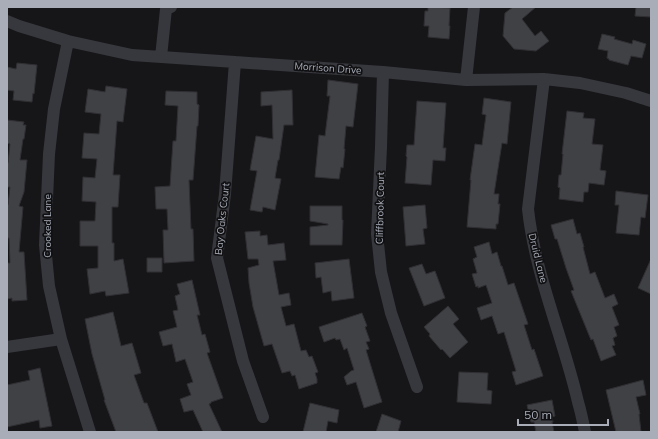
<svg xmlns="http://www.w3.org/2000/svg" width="658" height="439" viewBox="0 0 658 439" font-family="Mulish,sans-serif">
<rect width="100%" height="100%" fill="#161618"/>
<!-- building -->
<path fill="#404145" stroke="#303034" d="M 428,7 L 450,8 L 449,26 L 450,26 L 449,39 L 428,37 L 429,26 L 424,26 L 425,11 L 428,11 Z
M 513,7 L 536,7 L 522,19 L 535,36 L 541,31 L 549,41 L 536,51 L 514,49 L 503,36 L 505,13 Z
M 636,7 L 651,7 L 651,17 L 635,16 Z
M 602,34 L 615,37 L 614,39 L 632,44 L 633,40 L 646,44 L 642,58 L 631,56 L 628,65 L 609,60 L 609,59 L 607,58 L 608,51 L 598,49 Z
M 17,63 L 37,65 L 34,94 L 33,93 L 32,102 L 13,100 L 14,91 L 7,90 L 7,67 L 16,69 Z
M 328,80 L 358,84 L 353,127 L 346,126 L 344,149 L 345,149 L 343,168 L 341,167 L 339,179 L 315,177 L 319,135 L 325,136 L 330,96 L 327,96 Z
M 106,86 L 127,89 L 123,122 L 117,121 L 113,175 L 120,175 L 118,207 L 112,207 L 112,243 L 114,243 L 114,261 L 123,259 L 129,293 L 106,296 L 105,291 L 90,294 L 87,269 L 98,268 L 98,246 L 80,246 L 80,221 L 95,221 L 96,202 L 82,201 L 83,177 L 95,178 L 97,159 L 82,158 L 84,133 L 99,134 L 101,114 L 85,112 L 88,89 L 105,92 Z
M 292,90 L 293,125 L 284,125 L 279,160 L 278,160 L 275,178 L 281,179 L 275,210 L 263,207 L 262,212 L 250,210 L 257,171 L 250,170 L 256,136 L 273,139 L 272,105 L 261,106 L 261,92 Z
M 166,91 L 197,92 L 197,104 L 199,105 L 198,126 L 197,126 L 193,180 L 189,180 L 191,229 L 193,229 L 194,261 L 164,263 L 163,230 L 168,230 L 167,209 L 156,209 L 155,187 L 170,186 L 173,141 L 176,141 L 178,106 L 165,105 Z
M 484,98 L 511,102 L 507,144 L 502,143 L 494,194 L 499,194 L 498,204 L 500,204 L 498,224 L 496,224 L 496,229 L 467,227 L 471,180 L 470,180 L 475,144 L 482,145 L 486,115 L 482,114 Z
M 417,101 L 446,103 L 443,148 L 446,148 L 445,161 L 433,160 L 431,185 L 405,183 L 407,157 L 406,156 L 407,145 L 414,145 Z
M 567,111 L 584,113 L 583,118 L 595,119 L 592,144 L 603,145 L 600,170 L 606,171 L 604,185 L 589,183 L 588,192 L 584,192 L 583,202 L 559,199 L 560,188 L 558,187 L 559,175 L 561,175 L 563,154 L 562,154 Z
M 7,120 L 24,122 L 23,125 L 26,125 L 24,139 L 23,139 L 20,160 L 27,160 L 24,192 L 19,206 L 23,207 L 19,252 L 24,252 L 27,300 L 12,301 L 12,298 L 7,299 L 7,263 L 10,263 L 9,238 L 7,238 L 7,205 L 8,205 L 10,187 L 7,187 L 7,163 L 8,163 L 10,144 L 7,143 Z
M 616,191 L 648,195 L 645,218 L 641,217 L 639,235 L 616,233 L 619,205 L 615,205 Z
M 425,205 L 427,228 L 423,229 L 425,244 L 406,246 L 403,207 Z
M 310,206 L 342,206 L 342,220 L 343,220 L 342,245 L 310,245 L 310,227 L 328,225 L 328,224 L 310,221 Z
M 573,219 L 577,234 L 580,233 L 584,247 L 583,247 L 590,274 L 595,272 L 605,298 L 614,294 L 618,304 L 612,307 L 619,325 L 614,327 L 617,336 L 613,338 L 615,345 L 612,346 L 616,355 L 601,361 L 593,339 L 591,340 L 571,291 L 574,290 L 566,268 L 557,239 L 555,239 L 551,225 Z
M 260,231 L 260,236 L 267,235 L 268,245 L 284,243 L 286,260 L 273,261 L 279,295 L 289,293 L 291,305 L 281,307 L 286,326 L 294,324 L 301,351 L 306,350 L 309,357 L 312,356 L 318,372 L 315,373 L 317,379 L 317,383 L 299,389 L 295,375 L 292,376 L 290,371 L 282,373 L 272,344 L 264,346 L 253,307 L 249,283 L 248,268 L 259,265 L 258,259 L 248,259 L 245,232 Z
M 489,242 L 492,254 L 497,252 L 501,266 L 502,266 L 508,285 L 514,283 L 528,324 L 524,325 L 532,350 L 534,349 L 543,376 L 516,385 L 512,372 L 516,371 L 504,332 L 498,334 L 492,316 L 481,320 L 477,308 L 492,303 L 486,285 L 478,288 L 478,286 L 476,287 L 472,274 L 477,273 L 473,259 L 477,257 L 474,247 Z
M 147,258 L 162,258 L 162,272 L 147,272 Z
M 349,259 L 354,298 L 332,301 L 331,291 L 323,293 L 321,277 L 316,278 L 315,263 Z
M 651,259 L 651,294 L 638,288 Z
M 422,264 L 426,274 L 435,271 L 445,298 L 424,306 L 409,268 Z
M 192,280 L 200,315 L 197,315 L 202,335 L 205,334 L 210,352 L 207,353 L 223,398 L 211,402 L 211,403 L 209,404 L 222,432 L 203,432 L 193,410 L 184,412 L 180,399 L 191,395 L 187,384 L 193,382 L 185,359 L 176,362 L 172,344 L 163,346 L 159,332 L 177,327 L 173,311 L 178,310 L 175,296 L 180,294 L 177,284 Z
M 448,306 L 459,319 L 453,324 L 468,342 L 450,358 L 442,349 L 441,350 L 429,336 L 430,334 L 424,327 Z
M 113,312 L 121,346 L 132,343 L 141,373 L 134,375 L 144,403 L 147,403 L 158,432 L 116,432 L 104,400 L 105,400 L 92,354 L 85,319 Z
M 362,313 L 367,326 L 365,327 L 370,341 L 366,342 L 369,349 L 366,350 L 382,402 L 364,408 L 356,382 L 347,385 L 344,377 L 351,371 L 354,370 L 347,348 L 344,350 L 340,339 L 336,340 L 335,338 L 324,342 L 319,327 Z
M 40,368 L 52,426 L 40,428 L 39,420 L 7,427 L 7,385 L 30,380 L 28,371 Z
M 459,372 L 488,373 L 487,390 L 492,391 L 491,404 L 457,402 Z
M 643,380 L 646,395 L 636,397 L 640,414 L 639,414 L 641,432 L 616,432 L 606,390 Z
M 552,400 L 555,416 L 552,417 L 553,422 L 552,422 L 554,432 L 536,432 L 534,422 L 531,422 L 527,405 Z
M 310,403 L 339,410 L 337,423 L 328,421 L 326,432 L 303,432 Z
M 382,414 L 401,421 L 398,432 L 376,432 Z"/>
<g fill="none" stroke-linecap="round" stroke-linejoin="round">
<!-- minor -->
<path stroke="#37383d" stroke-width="12" d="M 7,21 L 19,26 L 68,41 L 132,55 L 235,62 L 383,72 L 466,80 L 544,79 L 580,83 L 626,93 L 651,101
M 68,41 L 54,109 L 49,154 L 45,245 L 49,286 L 61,339 L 90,432
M 161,57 L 166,9 L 171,7
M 235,62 L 225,194 L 217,258 L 243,361 L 263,417
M 383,72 L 381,147 L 377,234 L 381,272 L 391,313 L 417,387
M 544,79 L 528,209 C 535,275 563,337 578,402 C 581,412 583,422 585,432
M 466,80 L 474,7
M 7,347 L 61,339"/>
</g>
<g text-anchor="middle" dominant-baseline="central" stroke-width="3.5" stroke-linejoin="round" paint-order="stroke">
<!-- street labels -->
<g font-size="10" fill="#a8adb8" stroke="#111113">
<text transform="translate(328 68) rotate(4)">Morrison Drive</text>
<text transform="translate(380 208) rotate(-89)">Cliffbrook Court</text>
<text transform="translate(222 219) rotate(-84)">Bay Oaks Court</text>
<text transform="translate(47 226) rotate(-90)">Crooked Lane</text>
<text transform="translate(538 258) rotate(76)">Druid Lane</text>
</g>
</g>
<!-- border -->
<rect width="658" height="439" fill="none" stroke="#a8adb8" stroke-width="16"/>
<!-- scale -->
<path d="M518 419v6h90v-6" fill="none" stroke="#a8adb8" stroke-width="2"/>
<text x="524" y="419" font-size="12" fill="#a8adb8" stroke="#111113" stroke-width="3" paint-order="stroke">50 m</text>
</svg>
